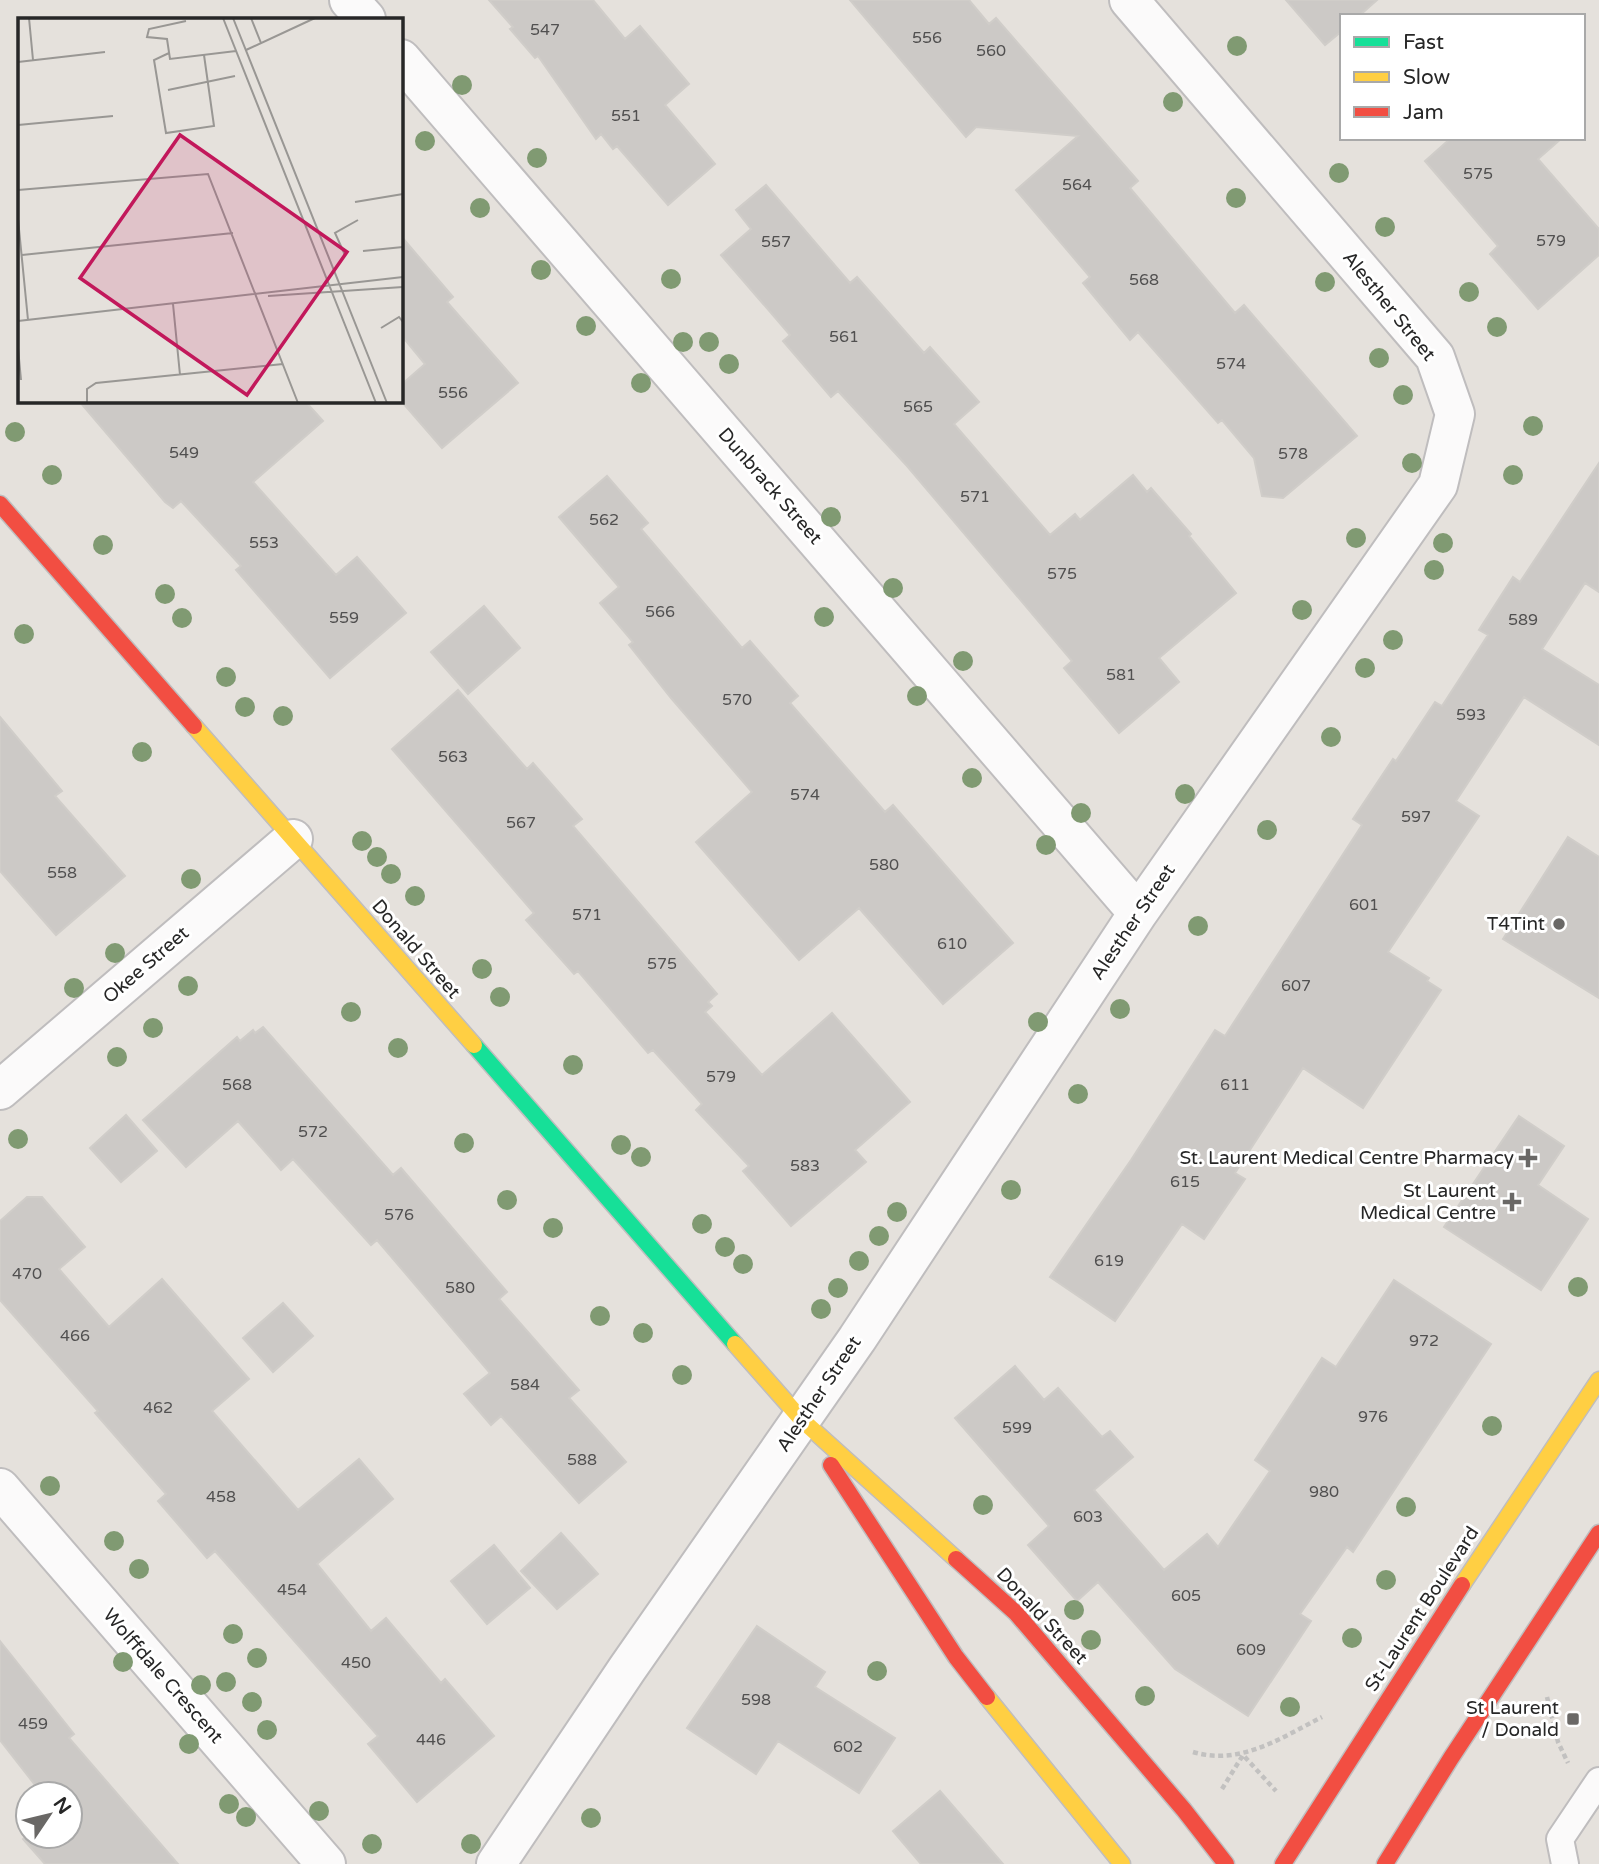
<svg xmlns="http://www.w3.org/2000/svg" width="1599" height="1864" viewBox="0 0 1599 1864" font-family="'Varela Round',sans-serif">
<rect width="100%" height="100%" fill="#e5e1dc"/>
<!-- building -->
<path fill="#ccc9c6" stroke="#d0cdc9" stroke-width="2" d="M 489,0 L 593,0 L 625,39 L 640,26 L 689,84 L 665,105 L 715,164 L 668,205 L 617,146 L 613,149 L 601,134 L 596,139 L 538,56 L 535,58 L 510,29 L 513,27 Z
M 850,0 L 969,0 L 989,24 L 996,18 L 1138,181 L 1130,188 L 1235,313 L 1244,305 L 1357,436 L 1283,498 L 1262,496 L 1254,458 L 1222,420 L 1218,423 L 1138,332 L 1130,340 L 1083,283 L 1090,277 L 1016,190 L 1078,136 L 976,127 L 966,137 Z
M 1286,0 L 1377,0 L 1359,16 L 1342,16 L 1342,31 L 1325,45 Z
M 1451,138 L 1562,138 L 1538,159 L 1599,229 L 1599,255 L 1538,309 L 1490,254 L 1498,246 L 1425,161 Z
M 766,185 L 850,283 L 857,277 L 924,353 L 930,347 L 979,402 L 954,424 L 1050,535 L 1075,514 L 1080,520 L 1133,475 L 1147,492 L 1151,488 L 1191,534 L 1189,536 L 1236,593 L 1159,658 L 1179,682 L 1119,733 L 1064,668 L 1072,661 L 907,466 L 838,391 L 831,397 L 783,341 L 790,335 L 721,255 L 751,229 L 736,210 Z
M 401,236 L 453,297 L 447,302 L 518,383 L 442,448 L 401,401 L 401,385 L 425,364 L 401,335 Z
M 79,401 L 305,401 L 323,421 L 253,482 L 336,575 L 357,557 L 406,613 L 330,678 L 236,570 L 241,566 L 181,501 L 173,508 L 165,502 Z
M 1599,463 L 1599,592 L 1585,583 L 1542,649 L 1599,685 L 1599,745 L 1524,697 L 1456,801 L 1479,816 L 1388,952 L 1429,978 L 1427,981 L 1441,990 L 1363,1108 L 1303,1068 L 1235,1173 L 1245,1179 L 1204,1239 L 1182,1224 L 1115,1321 L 1050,1277 L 1131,1160 L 1215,1030 L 1225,1036 L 1362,825 L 1353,819 L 1393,759 L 1396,761 L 1435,702 L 1442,706 L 1488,635 L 1479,630 L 1513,577 L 1520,582 Z
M 607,476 L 648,523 L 641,529 L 742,648 L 750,641 L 798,696 L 790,703 L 885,812 L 893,805 L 1013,943 L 943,1004 L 859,908 L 799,960 L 696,842 L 752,792 L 671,698 L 629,645 L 633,642 L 600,603 L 619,587 L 559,517 Z
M 484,606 L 520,648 L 468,694 L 431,652 Z
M 458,690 L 527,769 L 533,763 L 582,819 L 573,826 L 717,994 L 708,1002 L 712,1006 L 705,1012 L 762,1075 L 832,1013 L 910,1102 L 855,1150 L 866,1162 L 791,1226 L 743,1171 L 749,1166 L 696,1110 L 702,1104 L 653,1050 L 648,1053 L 578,971 L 574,974 L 526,920 L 534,913 L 392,749 Z
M 0,717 L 62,791 L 55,796 L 125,876 L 56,935 L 0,871 Z
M 1568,837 L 1599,857 L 1599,998 L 1503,939 Z
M 263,1027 L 393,1175 L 401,1168 L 507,1292 L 499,1299 L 579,1390 L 569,1398 L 626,1462 L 579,1503 L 501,1416 L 491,1425 L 464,1394 L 490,1373 L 377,1240 L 371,1245 L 293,1159 L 281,1170 L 238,1121 L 186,1167 L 143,1120 L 237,1037 L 240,1041 L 253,1030 L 255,1033 Z
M 126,1115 L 157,1151 L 121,1182 L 90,1148 Z
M 1519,1116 L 1564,1146 L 1538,1185 L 1588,1219 L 1541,1290 L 1444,1227 Z
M 27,1197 L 42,1197 L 85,1247 L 59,1269 L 109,1327 L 162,1279 L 249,1379 L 212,1411 L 298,1510 L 359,1459 L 393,1499 L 317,1564 L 371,1631 L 386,1618 L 441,1683 L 445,1679 L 494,1736 L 417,1802 L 368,1744 L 378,1736 L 215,1551 L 207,1558 L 158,1501 L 166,1494 L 95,1413 L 98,1411 L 0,1300 L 0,1221 Z
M 1394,1280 L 1491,1344 L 1353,1552 L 1347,1547 L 1300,1614 L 1311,1621 L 1248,1716 L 1175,1669 L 1098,1582 L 1077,1601 L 1028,1545 L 1049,1526 L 955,1418 L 1015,1366 L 1044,1400 L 1058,1388 L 1102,1437 L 1110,1431 L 1133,1457 L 1094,1490 L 1164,1570 L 1207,1534 L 1218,1547 L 1270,1471 L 1255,1460 L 1288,1410 L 1322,1358 L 1336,1367 Z
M 283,1303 L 313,1336 L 273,1372 L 243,1338 Z
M 561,1533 L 598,1574 L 557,1609 L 521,1571 Z
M 494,1545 L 530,1588 L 487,1624 L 451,1581 Z
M 757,1626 L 825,1672 L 815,1687 L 895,1738 L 859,1793 L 778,1741 L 756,1774 L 687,1728 Z
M 0,1641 L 74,1734 L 69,1738 L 178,1864 L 45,1864 L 23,1839 L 28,1834 L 28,1836 L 70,1836 L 70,1794 L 42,1794 L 0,1740 Z
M 940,1791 L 1003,1864 L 921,1864 L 893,1831 Z"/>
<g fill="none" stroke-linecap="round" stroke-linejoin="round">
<defs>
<path id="lane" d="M 1565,1864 L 1560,1839 L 1599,1781"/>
<path id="street" d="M 349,0 L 366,19
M 401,59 L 1138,913
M 0,1090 L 293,839
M 0,1488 L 326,1864
M 496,1864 L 627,1669 L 857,1339 L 1138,913 L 1438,485 L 1455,414 L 1435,357 L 1129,0"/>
<path id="fast" d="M 474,1045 L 735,1344"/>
<path id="slow" d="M 194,726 L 474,1045
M 735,1344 L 802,1420 L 956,1559
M 1462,1585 L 1599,1380
M 987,1697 L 1122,1864"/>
<path id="jam" d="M 0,504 L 194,726
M 831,1465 L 956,1657 L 987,1697
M 956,1559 L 1016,1613 L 1184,1810 L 1226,1864
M 1283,1864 L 1462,1585
M 1385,1864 L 1451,1758 L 1599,1533"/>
</defs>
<!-- lane casing -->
<use href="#lane" stroke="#bfbdbe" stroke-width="30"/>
<!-- street casing -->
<use href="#street" stroke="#bfbdbe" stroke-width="42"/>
<!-- fast casing -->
<use href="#fast" stroke="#bfbdbe" stroke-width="19"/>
<!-- slow casing -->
<use href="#slow" stroke="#bfbdbe" stroke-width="19"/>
<!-- jam casing -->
<use href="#jam" stroke="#bfbdbe" stroke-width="19"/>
<!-- path -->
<path stroke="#c2c1c0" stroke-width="4.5" stroke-dasharray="5 3.5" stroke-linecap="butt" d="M 1547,1697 L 1558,1742 L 1568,1763
M 1193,1752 C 1240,1766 1281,1738 1322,1717
M 1222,1789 L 1243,1755 L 1276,1791"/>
<!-- lane -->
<use href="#lane" stroke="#fbfafa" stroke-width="26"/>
<!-- street -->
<use href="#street" stroke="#fbfafa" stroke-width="38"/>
<!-- fast -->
<use href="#fast" stroke="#16e098" stroke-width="16"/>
<!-- slow -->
<use href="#slow" stroke="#ffcf43" stroke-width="16"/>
<!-- jam -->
<use href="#jam" stroke="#f24e42" stroke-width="16"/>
</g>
<!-- trees -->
<g fill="#809a72">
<circle cx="1237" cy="46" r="10"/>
<circle cx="462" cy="85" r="10"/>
<circle cx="1173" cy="102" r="10"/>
<circle cx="425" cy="141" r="10"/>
<circle cx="537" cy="158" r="10"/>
<circle cx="1339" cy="173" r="10"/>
<circle cx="1236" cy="198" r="10"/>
<circle cx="480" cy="208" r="10"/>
<circle cx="1385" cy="227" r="10"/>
<circle cx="541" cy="270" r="10"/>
<circle cx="671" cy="279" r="10"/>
<circle cx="1325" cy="282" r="10"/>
<circle cx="1469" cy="292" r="10"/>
<circle cx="586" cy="326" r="10"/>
<circle cx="1497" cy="327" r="10"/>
<circle cx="683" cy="342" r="10"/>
<circle cx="709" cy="342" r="10"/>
<circle cx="1379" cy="358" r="10"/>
<circle cx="729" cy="364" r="10"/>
<circle cx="641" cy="383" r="10"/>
<circle cx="1403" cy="395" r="10"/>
<circle cx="1533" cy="426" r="10"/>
<circle cx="15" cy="432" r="10"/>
<circle cx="1412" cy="463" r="10"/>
<circle cx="52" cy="475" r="10"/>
<circle cx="1513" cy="475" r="10"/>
<circle cx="831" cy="517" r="10"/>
<circle cx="1356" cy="538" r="10"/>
<circle cx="1443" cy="543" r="10"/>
<circle cx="103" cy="545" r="10"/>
<circle cx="1434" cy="570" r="10"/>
<circle cx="893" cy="588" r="10"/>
<circle cx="165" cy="594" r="10"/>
<circle cx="1302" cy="610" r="10"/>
<circle cx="824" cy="617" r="10"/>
<circle cx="182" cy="618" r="10"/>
<circle cx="24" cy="634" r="10"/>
<circle cx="1393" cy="640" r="10"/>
<circle cx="963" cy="661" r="10"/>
<circle cx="1365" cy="668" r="10"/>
<circle cx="226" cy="677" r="10"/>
<circle cx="917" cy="696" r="10"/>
<circle cx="245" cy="707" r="10"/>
<circle cx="283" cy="716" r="10"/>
<circle cx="1331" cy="737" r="10"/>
<circle cx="142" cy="752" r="10"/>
<circle cx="972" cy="778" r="10"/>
<circle cx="1185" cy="794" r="10"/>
<circle cx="1081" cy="813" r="10"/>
<circle cx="1267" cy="830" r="10"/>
<circle cx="362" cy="841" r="10"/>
<circle cx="1046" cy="845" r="10"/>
<circle cx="377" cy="857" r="10"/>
<circle cx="391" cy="874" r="10"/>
<circle cx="191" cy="879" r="10"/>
<circle cx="415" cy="896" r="10"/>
<circle cx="1198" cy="926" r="10"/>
<circle cx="115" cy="953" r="10"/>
<circle cx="482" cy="969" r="10"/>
<circle cx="188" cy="986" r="10"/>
<circle cx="74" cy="988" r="10"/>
<circle cx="500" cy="997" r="10"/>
<circle cx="1120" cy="1009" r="10"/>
<circle cx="351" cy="1012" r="10"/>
<circle cx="1038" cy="1022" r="10"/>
<circle cx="153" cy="1028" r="10"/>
<circle cx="398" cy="1048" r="10"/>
<circle cx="117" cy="1057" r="10"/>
<circle cx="573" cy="1065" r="10"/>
<circle cx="1078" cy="1094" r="10"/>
<circle cx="18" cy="1139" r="10"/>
<circle cx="464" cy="1143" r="10"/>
<circle cx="621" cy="1145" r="10"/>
<circle cx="641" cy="1157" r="10"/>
<circle cx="1011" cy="1190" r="10"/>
<circle cx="507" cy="1200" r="10"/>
<circle cx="897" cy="1212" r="10"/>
<circle cx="702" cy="1224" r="10"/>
<circle cx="553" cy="1228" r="10"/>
<circle cx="879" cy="1236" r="10"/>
<circle cx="725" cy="1247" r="10"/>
<circle cx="859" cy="1261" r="10"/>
<circle cx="743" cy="1264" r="10"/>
<circle cx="1578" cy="1287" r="10"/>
<circle cx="838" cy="1288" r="10"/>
<circle cx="821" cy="1309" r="10"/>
<circle cx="600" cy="1316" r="10"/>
<circle cx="643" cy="1333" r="10"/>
<circle cx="682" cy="1375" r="10"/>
<circle cx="1492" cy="1426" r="10"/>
<circle cx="50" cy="1486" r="10"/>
<circle cx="983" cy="1505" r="10"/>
<circle cx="1406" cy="1507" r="10"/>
<circle cx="114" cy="1541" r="10"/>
<circle cx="139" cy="1569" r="10"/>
<circle cx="1386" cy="1580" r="10"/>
<circle cx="1074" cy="1610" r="10"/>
<circle cx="233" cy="1634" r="10"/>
<circle cx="1352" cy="1638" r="10"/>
<circle cx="1091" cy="1640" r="10"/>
<circle cx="257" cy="1658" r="10"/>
<circle cx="123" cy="1662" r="10"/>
<circle cx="877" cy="1671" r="10"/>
<circle cx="226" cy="1682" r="10"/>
<circle cx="201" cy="1685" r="10"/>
<circle cx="1145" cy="1696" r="10"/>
<circle cx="252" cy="1702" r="10"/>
<circle cx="1290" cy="1707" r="10"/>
<circle cx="267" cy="1730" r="10"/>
<circle cx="189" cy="1744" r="10"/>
<circle cx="229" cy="1804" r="10"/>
<circle cx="319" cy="1811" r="10"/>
<circle cx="246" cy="1817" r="10"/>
<circle cx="591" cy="1818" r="10"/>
<circle cx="372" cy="1844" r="10"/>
<circle cx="471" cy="1844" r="10"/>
</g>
<!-- markers -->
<g fill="#6a6866" stroke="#fff" stroke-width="2.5">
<circle cx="1559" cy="924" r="7"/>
<path d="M1524.5 1147.5h7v7h7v7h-7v7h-7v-7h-7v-7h7z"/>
<path d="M1508.5 1191.5h7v7h7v7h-7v7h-7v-7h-7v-7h7z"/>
<rect x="1566" y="1712" width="14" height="14" rx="3.5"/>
</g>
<g text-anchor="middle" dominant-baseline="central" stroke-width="6" stroke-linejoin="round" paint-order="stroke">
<!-- number labels -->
<g font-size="16" fill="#515050">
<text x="545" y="30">547</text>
<text x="927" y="38">556</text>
<text x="991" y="51">560</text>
<text x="626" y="116">551</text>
<text x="1478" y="174">575</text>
<text x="1077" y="185">564</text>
<text x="1551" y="241">579</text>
<text x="776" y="242">557</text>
<text x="1144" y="280">568</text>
<text x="844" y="337">561</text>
<text x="1231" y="364">574</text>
<text x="453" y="393">556</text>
<text x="918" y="407">565</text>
<text x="184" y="453">549</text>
<text x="1293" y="454">578</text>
<text x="975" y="497">571</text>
<text x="604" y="520">562</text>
<text x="264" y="543">553</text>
<text x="1062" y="574">575</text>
<text x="660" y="612">566</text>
<text x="344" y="618">559</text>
<text x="1523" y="620">589</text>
<text x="1121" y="675">581</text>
<text x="737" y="700">570</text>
<text x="1471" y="715">593</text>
<text x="453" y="757">563</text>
<text x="805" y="795">574</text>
<text x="1416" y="817">597</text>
<text x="521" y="823">567</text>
<text x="884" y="865">580</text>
<text x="62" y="873">558</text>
<text x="1364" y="905">601</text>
<text x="587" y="915">571</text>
<text x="952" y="944">610</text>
<text x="662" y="964">575</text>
<text x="1296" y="986">607</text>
<text x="721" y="1077">579</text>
<text x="237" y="1085">568</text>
<text x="1235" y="1085">611</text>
<text x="313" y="1132">572</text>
<text x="805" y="1166">583</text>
<text x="1185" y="1182">615</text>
<text x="399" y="1215">576</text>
<text x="1109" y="1261">619</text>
<text x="27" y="1274">470</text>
<text x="460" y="1288">580</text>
<text x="75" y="1336">466</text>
<text x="1424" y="1341">972</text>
<text x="525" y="1385">584</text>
<text x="158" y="1408">462</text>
<text x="1373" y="1417">976</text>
<text x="1017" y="1428">599</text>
<text x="582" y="1460">588</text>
<text x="1324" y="1492">980</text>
<text x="221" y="1497">458</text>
<text x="1088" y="1517">603</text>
<text x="292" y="1590">454</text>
<text x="1186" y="1596">605</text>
<text x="1251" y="1650">609</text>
<text x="356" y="1663">450</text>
<text x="756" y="1700">598</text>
<text x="33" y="1724">459</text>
<text x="431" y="1740">446</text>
<text x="848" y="1747">602</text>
</g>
<!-- street labels -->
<g font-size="19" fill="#272727" stroke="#fff">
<text transform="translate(1389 306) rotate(51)">Alesther Street</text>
<text transform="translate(770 486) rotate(49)">Dunbrack Street</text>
<text transform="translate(1133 922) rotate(-56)">Alesther Street</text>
<text transform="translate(416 949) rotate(49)">Donald Street</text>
<text transform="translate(146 965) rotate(-41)">Okee Street</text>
<text transform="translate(819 1394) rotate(-56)">Alesther Street</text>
<text transform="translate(1422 1609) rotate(-57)">St-Laurent Boulevard</text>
<text transform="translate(1042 1616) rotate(47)">Donald Street</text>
<text transform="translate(163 1676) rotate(49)">Wolffdale Crescent</text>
</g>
<!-- poi labels -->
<g font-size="19" fill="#272727" stroke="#fff" text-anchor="end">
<text x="1545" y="924">T4Tint</text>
<text x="1514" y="1158">St. Laurent Medical Centre Pharmacy</text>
<text x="1496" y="1191">St Laurent<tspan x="1496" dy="22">Medical Centre</tspan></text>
<text x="1559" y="1708">St Laurent<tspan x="1559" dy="22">/ Donald</tspan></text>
</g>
</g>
<!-- overview -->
<g transform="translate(18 18)">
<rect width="385" height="385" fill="#e5e1dc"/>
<path fill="none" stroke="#999794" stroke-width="2" d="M 11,0 L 15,42M 205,0 L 358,385M 215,0 L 369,385M 233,0 L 243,25M 168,3 L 131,11 L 129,19 L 149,21 L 152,41 L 218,33M 228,32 L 297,0M 151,35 L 136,42 L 148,115 L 196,108 L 186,37M 0,44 L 87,34M 150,72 L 217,58M 0,107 L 95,98M 0,172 L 190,156 L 280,385M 337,184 L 385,176M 0,201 L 10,302M 345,233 L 385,229M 4,237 L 215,215M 327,237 L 317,215 L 340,202M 250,278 L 385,269M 155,286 L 162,357M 0,303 L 385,259M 363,310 L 381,299 L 385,304M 0,330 L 3,362M 69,385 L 69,371 L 78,365 L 265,346"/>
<path fill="#c2185b" fill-opacity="0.15" stroke="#c2185b" stroke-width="3.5" d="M 162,117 L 329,234 L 229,377 L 62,260 Z"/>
<rect width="385" height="385" fill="none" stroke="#272727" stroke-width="3.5"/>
</g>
<!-- legend -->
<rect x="1340" y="14" width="245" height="126" fill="#ffffff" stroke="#a9a9a9" stroke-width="2"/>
<rect x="1354" y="37" width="35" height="10" fill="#16e098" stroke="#a9a9a9" stroke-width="2"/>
<text x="1403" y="49" font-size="21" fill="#272727">Fast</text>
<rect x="1354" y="72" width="35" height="10" fill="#ffcf43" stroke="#a9a9a9" stroke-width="2"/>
<text x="1403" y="84" font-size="21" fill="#272727">Slow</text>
<rect x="1354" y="107" width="35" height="10" fill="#f24e42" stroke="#a9a9a9" stroke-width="2"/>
<text x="1403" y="119" font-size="21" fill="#272727">Jam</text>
<!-- north arrow -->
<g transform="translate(49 1815) rotate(55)"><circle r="33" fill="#ffffff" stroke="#a9a9a9" stroke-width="2"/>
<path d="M0-5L12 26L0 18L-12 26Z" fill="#6a6866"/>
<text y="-10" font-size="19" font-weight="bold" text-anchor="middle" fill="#272727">N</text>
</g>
</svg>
